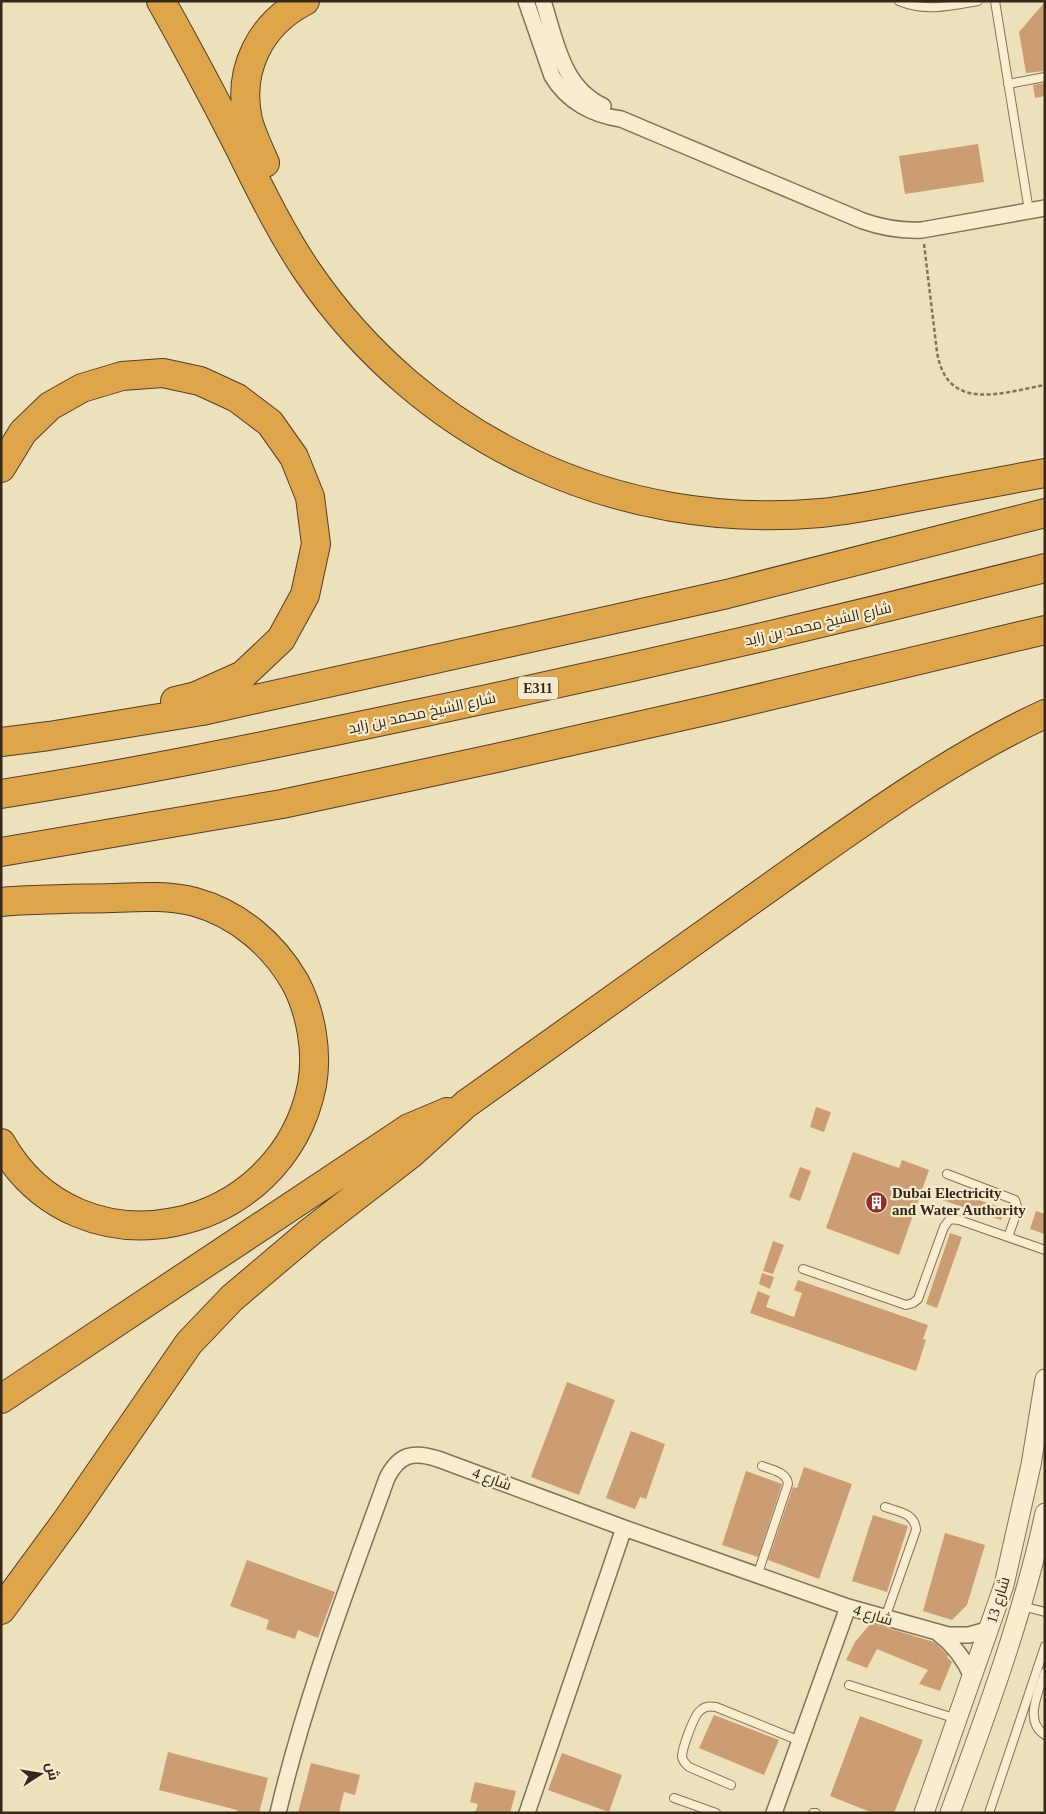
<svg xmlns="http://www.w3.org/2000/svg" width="1046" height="1814" viewBox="0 0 1046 1814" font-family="'Times New Roman',Cairo,serif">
<rect width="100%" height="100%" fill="#ede1bc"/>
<!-- building -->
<path fill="#cc9c72" d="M 1045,2 L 1045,71 L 1026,73 L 1019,32 Z
M 1045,83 L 1045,96 L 1035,98 L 1033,85 Z
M 978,144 L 984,182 L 905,194 L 899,156 Z
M 816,1107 L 831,1112 L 824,1132 L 810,1127 Z
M 853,1152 L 899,1168 L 902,1160 L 929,1170 L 899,1255 L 826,1228 Z
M 800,1167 L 811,1171 L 800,1201 L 789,1197 Z
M 946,1189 L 1005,1209 L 1001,1220 L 942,1200 Z
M 1036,1211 L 1045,1214 L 1045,1234 L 1030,1229 Z
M 950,1233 L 962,1237 L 937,1308 L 926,1304 Z
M 773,1241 L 784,1245 L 773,1274 L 763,1271 Z
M 762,1273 L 774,1277 L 770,1289 L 759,1284 Z
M 798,1280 L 928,1325 L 923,1339 L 926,1340 L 916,1371 L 750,1313 L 758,1291 L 770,1296 L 766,1307 L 794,1317 L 802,1293 L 794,1290 Z
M 567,1382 L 615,1400 L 579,1495 L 531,1477 Z
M 631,1431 L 665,1444 L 646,1499 L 640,1497 L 635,1509 L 606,1498 Z
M 804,1467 L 852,1484 L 819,1579 L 768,1560 L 793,1487 L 797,1488 Z
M 746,1471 L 782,1484 L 758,1557 L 722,1545 Z
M 873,1515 L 908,1526 L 887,1592 L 852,1581 Z
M 945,1533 L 985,1545 L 967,1605 L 952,1620 L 923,1611 Z
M 247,1560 L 335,1592 L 318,1638 L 298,1630 L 295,1639 L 266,1629 L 269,1620 L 230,1606 Z
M 871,1623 L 934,1642 L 942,1649 L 948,1655 L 947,1657 L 952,1662 L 940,1691 L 919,1684 L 928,1670 L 877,1649 L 867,1668 L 846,1660 L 855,1642 Z
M 714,1715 L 779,1740 L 764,1775 L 699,1748 Z
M 860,1716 L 923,1740 L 894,1813 L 873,1813 L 830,1796 Z
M 168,1752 L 268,1778 L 259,1813 L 236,1813 L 237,1810 L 159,1790 Z
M 562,1753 L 622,1775 L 609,1812 L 548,1790 Z
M 311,1763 L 360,1775 L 355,1795 L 344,1792 L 339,1813 L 298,1813 Z
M 475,1782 L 516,1791 L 510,1813 L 475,1813 L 478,1804 L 470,1802 Z"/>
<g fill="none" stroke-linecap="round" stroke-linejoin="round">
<defs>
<path id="service" d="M 899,1 C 926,12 951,6 978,1
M 995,1 L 1029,211
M 1008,84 L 1045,77
M 947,1174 L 1015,1200 L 1018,1209 L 1008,1237
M 803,1269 L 906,1305 L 913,1303 L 918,1299 L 944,1227 L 950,1219 L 959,1220 L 1045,1250
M 885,1507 C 899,1512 915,1513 916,1530 L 885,1618
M 757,1576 L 788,1484 C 787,1472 772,1470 762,1466
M 1022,1606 L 1045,1612
M 1045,1672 C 1039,1691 1023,1721 1045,1735
M 849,1685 L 957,1719
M 731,1785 L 689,1767 C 686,1764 683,1762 682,1757 C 682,1749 694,1714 701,1710 C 705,1706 711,1706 716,1707 L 800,1741
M 674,1798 L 716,1813
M 813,1813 L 816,1813
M 989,1813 L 1045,1646"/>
<path id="minor" d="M 526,1 L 552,76 C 567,101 592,115 621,119 L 863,221 C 883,228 901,231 922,230 L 1045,208
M 543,1 C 556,41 562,87 603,106
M 938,1633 C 954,1645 964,1658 972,1677
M 278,1813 C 305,1698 347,1589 387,1478 C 399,1454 413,1451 438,1459 L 624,1528 L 848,1607 L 948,1635 L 969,1635 L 990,1629
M 527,1813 L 624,1528
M 774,1813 L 848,1607"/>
<path id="tertiary" d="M 924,1813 L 1004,1585 L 1031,1465 L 1045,1379
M 950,1813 C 986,1715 1023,1615 1045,1513"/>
<path id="motorway" d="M 161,1 C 188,49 214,98 239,147 C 260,189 280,231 307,271 C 423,441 616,531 821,513 C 851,510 881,504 911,498 C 955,490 1000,481 1045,473
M 265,163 C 259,149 252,135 248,120 C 237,70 260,24 305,1
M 1,468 L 23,432 L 50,406 L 82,388 L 122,376 L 163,373 L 200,381 L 237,398 L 270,423 L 294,457 L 310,497 L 316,544 L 305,595 L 281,639 L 243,675 L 196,696 L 175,701
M 1,742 L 49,736 L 202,711 L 727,594 L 1045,513
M 1,794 C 135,773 269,745 402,717 C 617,672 832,622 1045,568
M 1,852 L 282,804 L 501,757 L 718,708 L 1045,630
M 1,902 C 38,899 74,899 111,898 C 139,897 168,895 195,902 C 238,914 273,944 295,982 C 311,1012 318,1052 312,1085 C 282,1236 79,1280 1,1143
M 1,1399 L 409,1128 L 447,1112
M 1,1610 L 67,1520 L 189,1343 L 232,1298 L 310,1232 L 411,1154 L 466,1104 C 571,1029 675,955 780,880 C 865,820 950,758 1045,714"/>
</defs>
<!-- service casing -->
<use href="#service" stroke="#857156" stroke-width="10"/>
<!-- minor casing -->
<use href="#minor" stroke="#857156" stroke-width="18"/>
<!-- tertiary casing -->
<use href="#tertiary" stroke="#857156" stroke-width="21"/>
<!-- motorway casing -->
<use href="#motorway" stroke="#523f2b" stroke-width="30"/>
<!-- path -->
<path stroke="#857156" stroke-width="2.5" stroke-dasharray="4 2.5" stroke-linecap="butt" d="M 924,244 L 937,352 C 947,413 1001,393 1045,385"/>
<!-- service -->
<use href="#service" stroke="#f8eecf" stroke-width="8"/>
<!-- minor -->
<use href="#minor" stroke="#f8eecf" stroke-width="15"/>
<!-- tertiary -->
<use href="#tertiary" stroke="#f8eecf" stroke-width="19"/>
<!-- motorway -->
<use href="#motorway" stroke="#dfa54b" stroke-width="28"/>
</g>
<!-- icons -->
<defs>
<symbol id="building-disc" viewBox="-11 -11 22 22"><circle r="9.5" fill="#932b26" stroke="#f5ebcc"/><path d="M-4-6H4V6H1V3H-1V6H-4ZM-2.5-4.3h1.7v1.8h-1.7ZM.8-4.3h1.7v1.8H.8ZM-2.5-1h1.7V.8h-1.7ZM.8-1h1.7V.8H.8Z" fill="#fff"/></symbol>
</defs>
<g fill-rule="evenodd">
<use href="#building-disc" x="864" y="1190" width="25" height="25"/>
</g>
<g text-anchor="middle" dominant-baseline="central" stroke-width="4.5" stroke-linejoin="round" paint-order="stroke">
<!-- shield labels -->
<rect fill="#f5ebcc" stroke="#6e6250" stroke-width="1" x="518" y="676.5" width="40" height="23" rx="4"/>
<g font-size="14" font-weight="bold" fill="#34281b">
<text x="538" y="688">E311</text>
</g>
<!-- street labels -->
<g font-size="15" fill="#34281b" stroke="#f5ebcc">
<text transform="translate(818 624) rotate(-13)">شارع الشيخ محمد بن زايد</text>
<text transform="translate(422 713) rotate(-12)">شارع الشيخ محمد بن زايد</text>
<text transform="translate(492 1479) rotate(20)">شارع 4</text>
<text transform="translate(998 1600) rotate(-73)">شارع 13</text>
<text transform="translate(873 1615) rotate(17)">شارع 4</text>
</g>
<!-- poi labels -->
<g font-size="15" font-weight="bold" fill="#34281b" stroke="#f5ebcc" text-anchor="start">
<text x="892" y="1193">Dubai Electricity<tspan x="892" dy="17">and Water Authority</tspan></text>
</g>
</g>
<!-- border -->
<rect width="1046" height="1814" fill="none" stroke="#34281b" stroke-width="5"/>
<!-- north arrow -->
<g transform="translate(40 1774) rotate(78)" stroke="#f5ebcc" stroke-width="4" paint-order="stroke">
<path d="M0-4L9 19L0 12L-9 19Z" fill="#34281b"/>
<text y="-8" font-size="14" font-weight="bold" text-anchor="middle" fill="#34281b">ش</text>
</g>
</svg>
